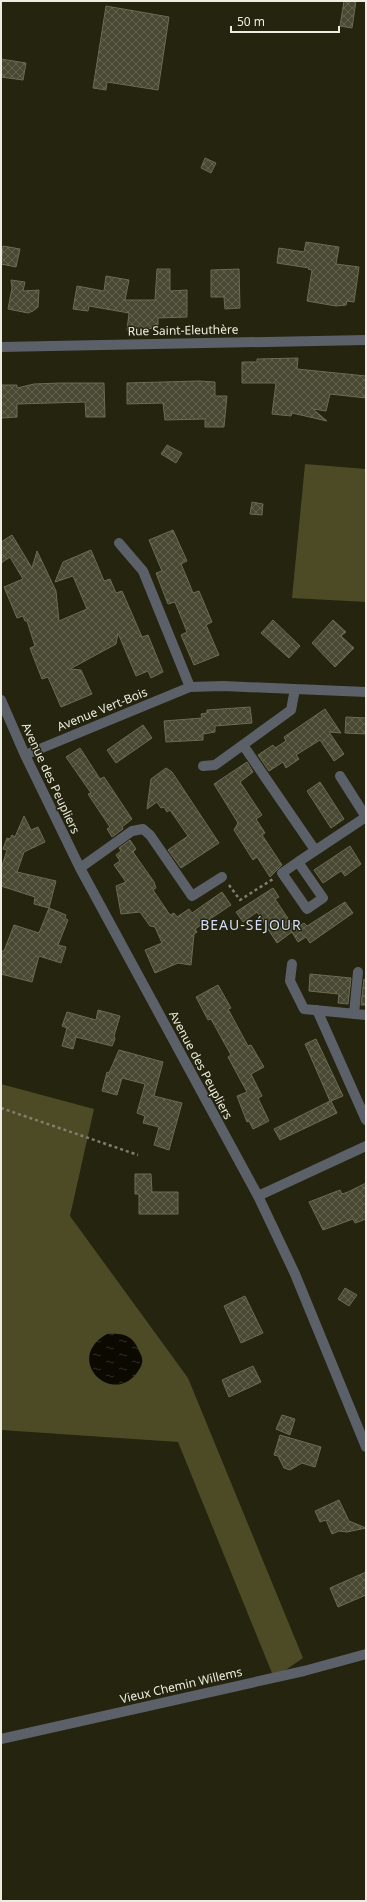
<svg xmlns="http://www.w3.org/2000/svg" width="367" height="1902" viewBox="0 0 367 1902" font-family="'Noto Sans',sans-serif">
<defs>
<pattern id="water-ripples" width="26" height="14" patternUnits="userSpaceOnUse"><rect width="26" height="14" fill="#0b0900"/><path d="M2 4q2-2 4 0t4 0M15 11q2-2 4 0t4 0" fill="none" stroke="#2f2d25"/></pattern>
<pattern id="building-cross-hatch" width="8" height="8" patternUnits="userSpaceOnUse"><rect width="8" height="8" fill="#494933"/><path d="M0 0l8 8M0 8l8-8" fill="none" stroke="#636350"/></pattern>
</defs>
<rect width="100%" height="100%" fill="#24240f"/>
<!-- grass -->
<path fill="#4c4b25" d="M 305,464 L 366,469 L 366,602 L 292,598 Z
M 1,1084 L 94,1109 L 70,1216 L 188,1378 L 303,1658 L 274,1678 L 178,1442 L 1,1430 Z"/>
<!-- water -->
<path fill="url(#water-ripples)" d="M 107,1334 C 126,1333 133,1336 140,1353 C 143,1358 143,1363 140,1368 C 116,1411 61,1360 107,1334 Z"/>
<!-- building -->
<path fill="url(#building-cross-hatch)" stroke="#6c6c54" d="M 344,1 L 356,1 L 352,28 L 340,26 Z
M 106,6 L 169,17 L 158,90 L 107,82 L 106,90 L 93,88 Z
M 1,59 L 26,63 L 23,80 L 1,77 Z
M 205,158 L 216,163 L 211,173 L 201,168 Z
M 306,242 L 339,247 L 336,264 L 359,267 L 354,302 L 347,301 L 346,305 L 336,306 L 307,301 L 312,270 L 308,269 L 309,268 L 277,263 L 279,248 L 304,252 Z
M 3,246 L 20,249 L 16,267 L 1,264 Z
M 157,269 L 170,269 L 170,291 L 187,290 L 187,317 L 158,318 L 158,328 L 127,330 L 129,313 L 89,306 L 88,311 L 73,309 L 77,286 L 104,291 L 106,276 L 129,280 L 125,300 L 155,300 Z
M 239,269 L 240,308 L 225,309 L 224,297 L 211,297 L 211,270 Z
M 11,280 L 25,282 L 23,291 L 39,290 L 38,307 L 33,311 L 28,313 L 8,309 L 12,288 Z
M 298,358 L 297,369 L 366,376 L 366,398 L 330,394 L 326,411 L 313,409 L 327,421 L 292,413 L 291,416 L 272,414 L 276,383 L 242,383 L 242,362 L 257,362 L 257,359 Z
M 199,381 L 215,382 L 215,396 L 227,396 L 224,427 L 205,427 L 205,419 L 165,420 L 163,403 L 127,404 L 127,383 Z
M 60,383 L 104,383 L 105,417 L 86,417 L 85,402 L 17,404 L 17,417 L 1,418 L 1,385 L 17,385 L 17,388 L 34,384 Z
M 167,445 L 182,453 L 176,463 L 161,454 Z
M 252,502 L 263,504 L 262,515 L 250,514 Z
M 173,530 L 187,561 L 181,564 L 187,578 L 193,593 L 199,591 L 212,622 L 206,625 L 219,655 L 194,665 L 181,635 L 187,632 L 175,602 L 168,604 L 156,573 L 162,571 L 149,540 Z
M 12,535 L 32,568 L 37,551 L 56,591 L 59,621 L 87,609 L 73,576 L 55,582 L 63,562 L 91,550 L 104,581 L 110,579 L 116,593 L 122,591 L 142,637 L 148,635 L 163,672 L 151,678 L 148,671 L 136,676 L 118,633 L 116,644 L 70,669 L 81,670 L 92,694 L 61,707 L 48,677 L 42,679 L 35,661 L 30,648 L 35,646 L 27,621 L 25,621 L 23,616 L 17,618 L 4,587 L 23,579 L 10,557 L 1,563 L 1,542 Z
M 273,620 L 300,646 L 289,658 L 261,633 Z
M 333,620 L 346,632 L 341,636 L 354,648 L 335,667 L 312,643 Z
M 250,707 L 252,723 L 215,726 L 215,732 L 203,734 L 203,740 L 166,742 L 164,721 L 202,718 L 201,714 L 207,713 L 207,710 Z
M 325,709 L 341,733 L 329,732 L 344,754 L 334,761 L 320,740 L 296,755 L 299,759 L 286,768 L 283,762 L 269,771 L 258,755 L 273,745 L 275,748 L 286,741 L 284,737 Z
M 346,717 L 366,718 L 366,734 L 345,733 Z
M 143,725 L 152,738 L 116,763 L 107,750 Z
M 80,748 L 100,779 L 104,777 L 132,819 L 122,827 L 123,829 L 112,837 L 107,829 L 110,827 L 88,794 L 91,793 L 66,757 Z
M 247,762 L 253,772 L 240,782 L 262,815 L 256,819 L 265,833 L 262,835 L 282,865 L 270,877 L 257,857 L 253,860 L 234,830 L 238,823 L 214,784 Z
M 166,768 L 172,772 L 219,843 L 181,868 L 168,850 L 188,836 L 170,810 L 167,812 L 164,807 L 161,808 L 157,802 L 147,809 L 151,779 Z
M 320,782 L 344,819 L 331,828 L 307,791 Z
M 24,816 L 31,830 L 38,827 L 45,842 L 24,852 L 17,872 L 56,881 L 49,908 L 66,915 L 65,918 L 68,920 L 58,945 L 66,947 L 61,963 L 39,956 L 32,982 L 1,974 L 1,951 L 4,951 L 14,925 L 39,933 L 49,908 L 34,904 L 35,897 L 1,886 L 1,869 L 7,850 L 3,849 L 7,838 L 10,839 L 12,835 L 15,837 Z
M 130,840 L 136,849 L 133,852 L 154,882 L 156,888 L 153,890 L 170,915 L 174,913 L 177,917 L 189,909 L 192,913 L 222,892 L 231,905 L 195,929 L 197,932 L 194,934 L 191,965 L 178,963 L 155,973 L 145,950 L 162,943 L 155,927 L 150,926 L 140,912 L 121,914 L 116,886 L 126,882 L 114,865 L 120,861 L 116,855 L 121,851 L 119,848 Z
M 350,846 L 361,864 L 345,876 L 341,871 L 323,883 L 314,870 Z
M 273,888 L 279,897 L 275,899 L 295,929 L 304,923 L 307,926 L 345,902 L 353,913 L 310,943 L 306,937 L 298,942 L 292,932 L 277,943 L 257,912 L 243,922 L 236,912 Z
M 310,974 L 351,978 L 348,1004 L 338,1003 L 339,994 L 309,991 Z
M 364,979 L 366,980 L 366,1005 L 361,1005 Z
M 218,985 L 231,1008 L 228,1009 L 248,1046 L 251,1045 L 264,1067 L 251,1074 L 262,1096 L 258,1098 L 269,1121 L 253,1129 L 249,1121 L 247,1122 L 237,1096 L 247,1092 L 228,1057 L 231,1055 L 211,1019 L 208,1020 L 196,997 Z
M 98,1010 L 120,1016 L 114,1036 L 115,1039 L 112,1046 L 76,1037 L 73,1049 L 62,1046 L 67,1028 L 62,1026 L 67,1012 L 96,1020 Z
M 316,1039 L 343,1096 L 331,1101 L 337,1113 L 280,1140 L 274,1129 L 330,1101 L 305,1044 Z
M 119,1050 L 163,1062 L 154,1096 L 182,1103 L 169,1150 L 154,1145 L 159,1127 L 143,1123 L 145,1116 L 137,1113 L 145,1084 L 122,1078 L 117,1095 L 102,1091 L 107,1072 L 109,1073 Z
M 135,1174 L 151,1174 L 152,1192 L 178,1192 L 178,1214 L 139,1214 L 139,1194 L 135,1194 Z
M 366,1183 L 366,1219 L 355,1223 L 353,1219 L 323,1230 L 309,1202 L 340,1190 L 342,1194 L 348,1192 Z
M 345,1288 L 357,1295 L 349,1306 L 338,1299 Z
M 245,1296 L 263,1333 L 241,1343 L 224,1306 Z
M 253,1366 L 261,1382 L 229,1397 L 222,1380 Z
M 282,1415 L 295,1419 L 290,1435 L 276,1429 Z
M 280,1435 L 321,1447 L 315,1467 L 302,1463 L 290,1470 L 284,1468 L 278,1456 L 274,1455 Z
M 339,1500 L 349,1521 L 366,1528 L 347,1532 L 339,1531 L 332,1534 L 326,1520 L 320,1522 L 315,1511 Z
M 366,1572 L 366,1595 L 338,1607 L 330,1588 Z"/>
<g fill="none" stroke-linecap="round" stroke-linejoin="round">
<!-- path -->
<path stroke="#7f7f6e" stroke-width="2.5" stroke-dasharray="3 3" stroke-linecap="butt" d="M 229,885 L 240,900 L 273,879
M 1,1108 L 138,1155"/>
<!-- street -->
<path stroke="#5c6069" stroke-width="10" d="M 1,347 L 366,340
M 119,543 L 143,571 L 190,687
M 1,700 L 25,755 L 80,868 L 258,1196 L 295,1274 L 366,1447
M 243,745 L 315,850
M 25,755 L 190,687 L 223,686 L 366,692
M 203,766 L 215,765 L 291,710 L 295,689
M 298,862 L 282,873 L 307,909 L 323,898 L 298,862 L 366,817 L 340,776
M 80,868 L 132,831 L 143,829 L 150,835 L 192,896 L 222,877
M 292,964 L 290,981 L 304,1009 L 366,1015
M 317,1010 L 366,1120
M 354,1014 L 358,972
M 258,1196 L 366,1146
M 1,1739 L 304,1671 L 366,1654"/>
</g>
<g text-anchor="middle" dominant-baseline="central" stroke-width="3" stroke-linejoin="round" paint-order="stroke">
<!-- street labels -->
<g font-size="12" fill="#ececdf" stroke="#24240f">
<text transform="translate(183 330) rotate(-1)">Rue Saint-Eleuthère</text>
<text transform="translate(102 709) rotate(-22)">Avenue Vert-Bois</text>
<text transform="translate(51 778) rotate(65)">Avenue des Peupliers</text>
<text transform="translate(201 1065) rotate(62)">Avenue des Peupliers</text>
<text transform="translate(181 1685) rotate(-13)">Vieux Chemin Willems</text>
</g>
<!-- quarter labels -->
<g font-size="14" letter-spacing="1" fill="#d3ddf9" stroke="#24240f">
<text x="251" y="924">BEAU-SÉJOUR</text>
</g>
</g>
<!-- border -->
<rect width="367" height="1902" fill="none" stroke="#ececdf" stroke-width="4"/>
<!-- scale -->
<path d="M231 26v6h108v-6" fill="none" stroke="#ececdf" stroke-width="2"/>
<text x="237" y="26" font-size="12" fill="#ececdf" stroke="#24240f" stroke-width="3" paint-order="stroke">50 m</text>
</svg>
